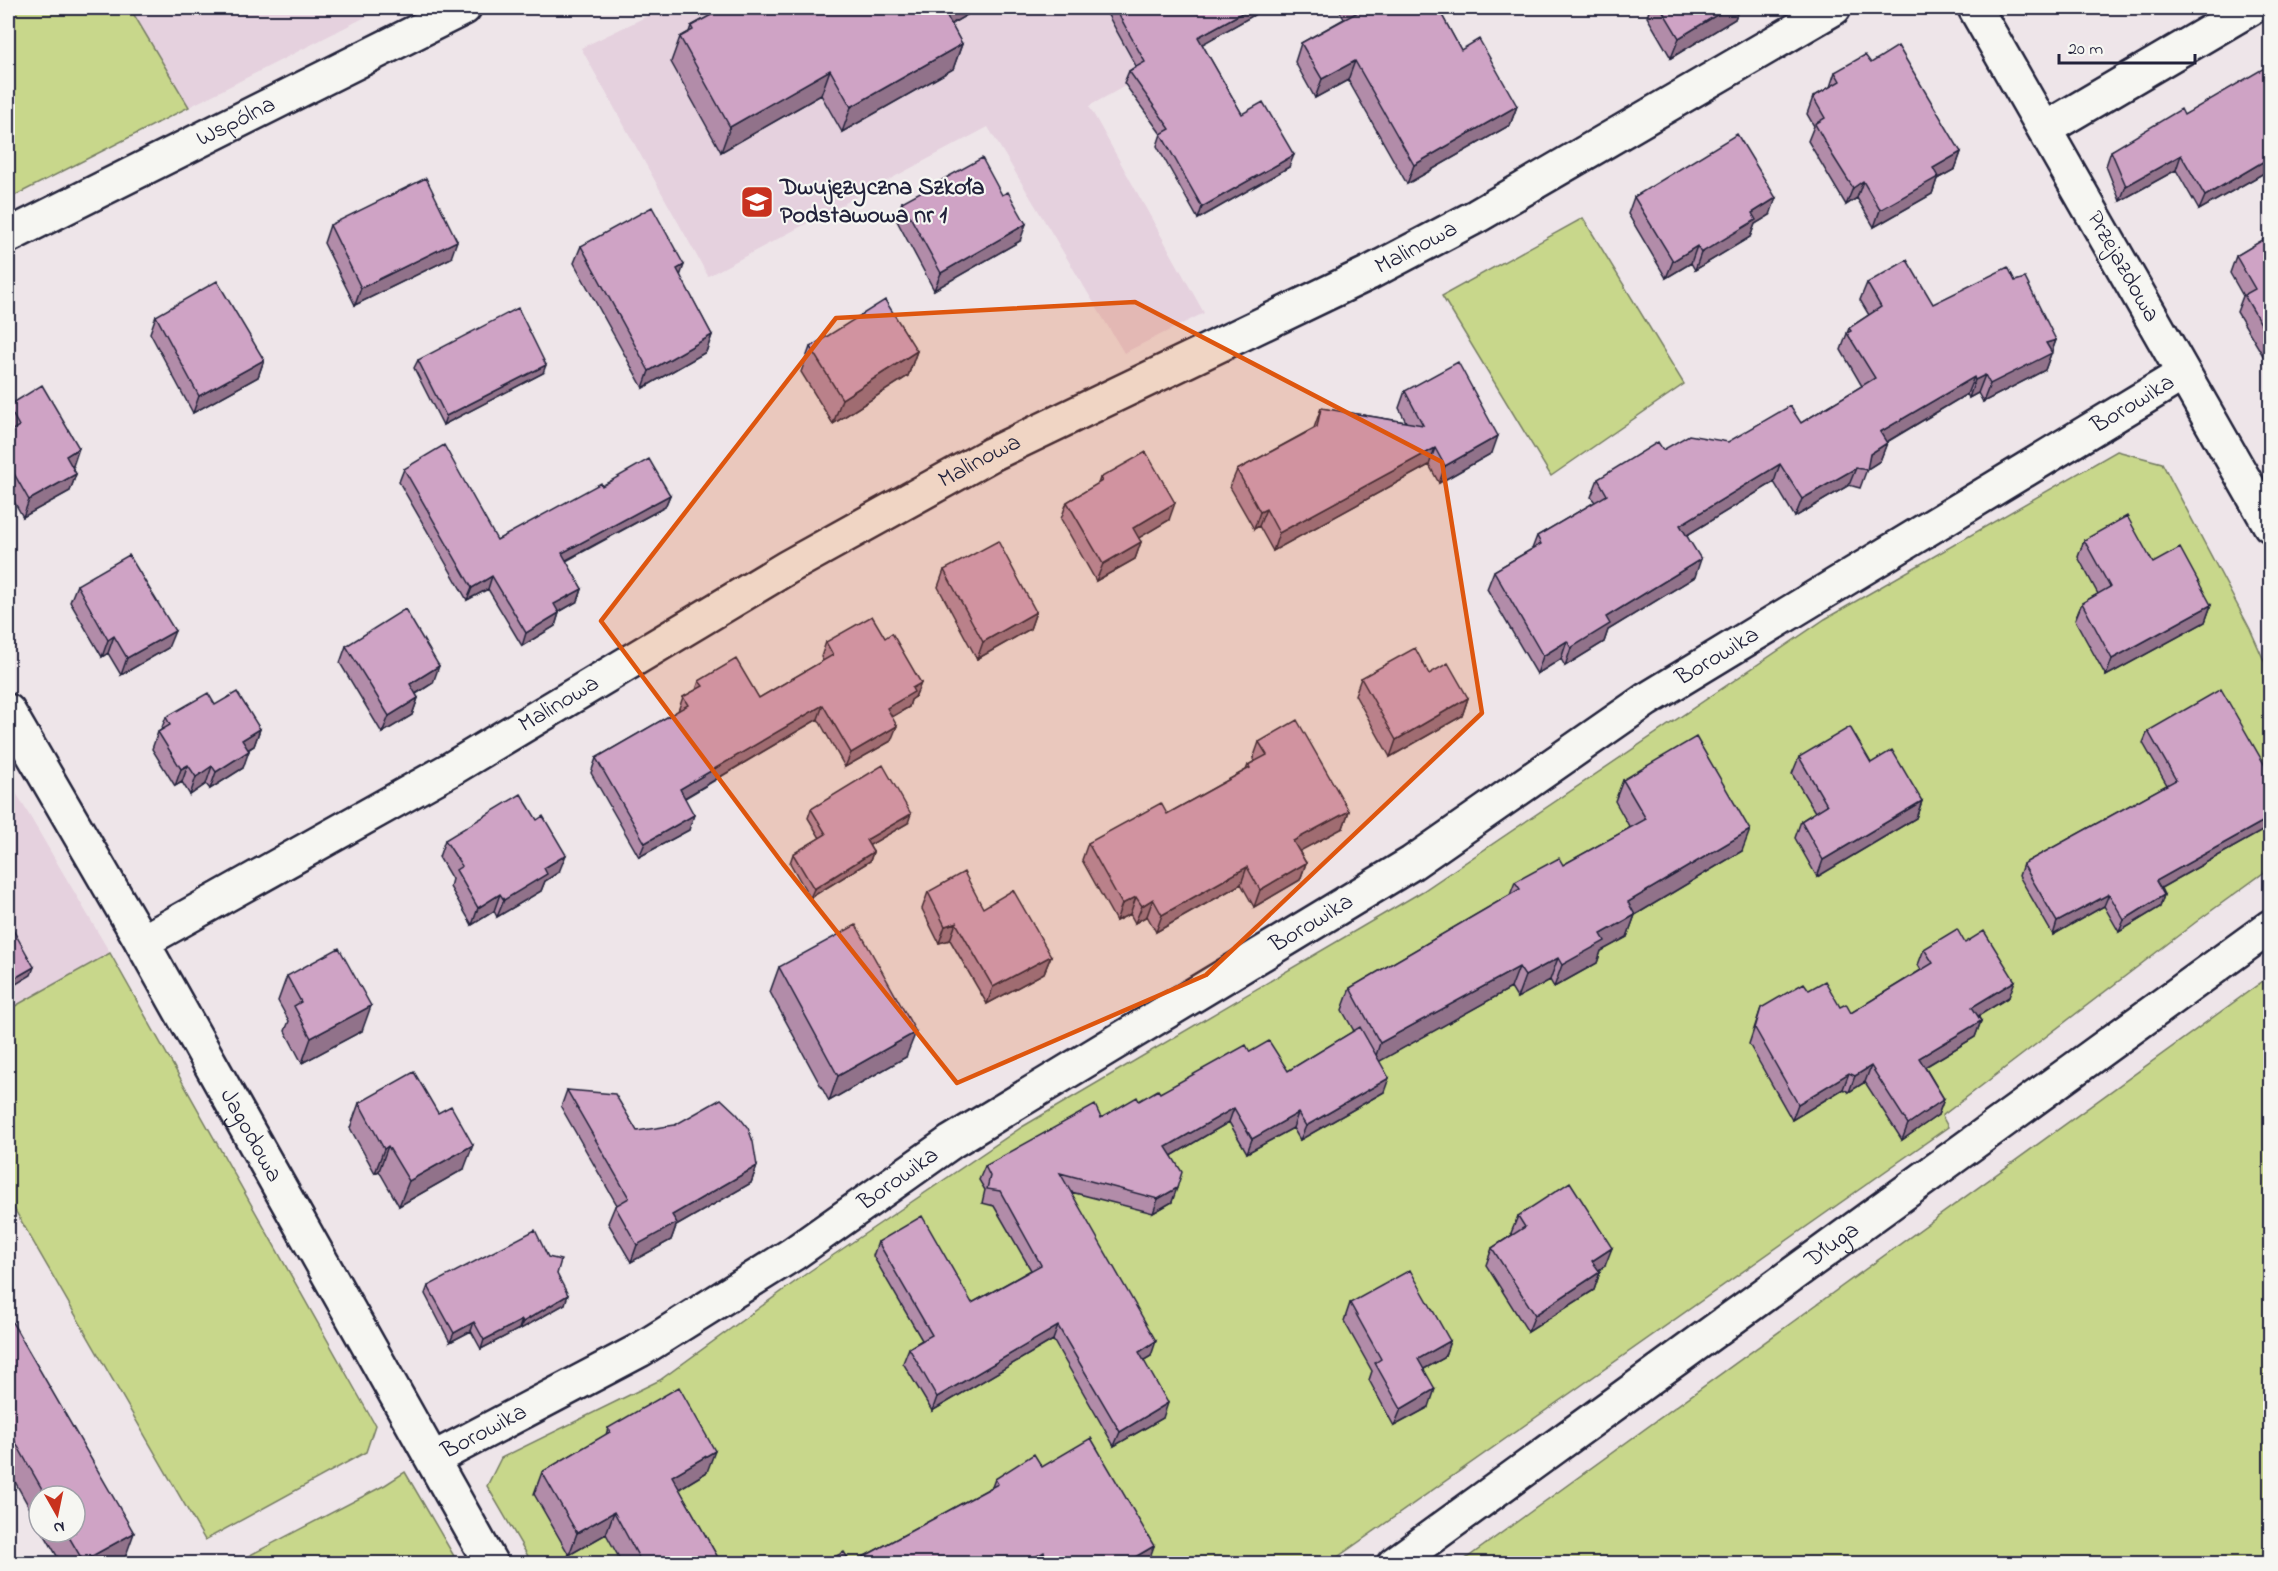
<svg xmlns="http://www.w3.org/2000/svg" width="2278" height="1571" viewBox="0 0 2278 1571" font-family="'Indie Flower',sans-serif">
<rect width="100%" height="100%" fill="#eee5e9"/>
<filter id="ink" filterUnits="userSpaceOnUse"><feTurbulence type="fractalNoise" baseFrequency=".0167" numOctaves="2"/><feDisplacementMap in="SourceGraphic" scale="12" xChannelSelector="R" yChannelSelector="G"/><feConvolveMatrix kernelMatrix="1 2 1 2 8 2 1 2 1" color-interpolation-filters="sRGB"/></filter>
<g filter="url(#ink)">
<!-- built -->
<path fill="#e5d1de" d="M 130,8 L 383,8 L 189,107 Z
M 664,8 L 1267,8 L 1089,106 L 1204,313 L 1124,353 L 988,127 L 708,276 L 581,48 Z
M 8,779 L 110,953 L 8,1010 Z"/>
<!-- green -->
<path fill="#c8d78b" stroke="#757c63" stroke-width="1.5" d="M 8,8 L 130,8 L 189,107 L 8,199 Z
M 1583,218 L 1684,384 L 1551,476 L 1442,296 Z
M 2117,451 L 2162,463 L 2250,629 L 2270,674 L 2270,868 L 2200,919 L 1942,1116 L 1948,1127 L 1329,1563 L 532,1563 L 487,1486 L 501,1458 L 660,1380 L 810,1271 L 1022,1127 L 1423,891 L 1825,619 Z
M 110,953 L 375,1425 L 366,1452 L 205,1540 L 8,1198 L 8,1010 Z
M 2270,976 L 2270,1563 L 1460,1563 Z
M 405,1472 L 458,1563 L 235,1563 L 385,1485 Z"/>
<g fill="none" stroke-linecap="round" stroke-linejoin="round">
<defs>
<g id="minor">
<path id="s1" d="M 1975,8 L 2270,525"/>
<path d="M 2045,129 L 2251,8"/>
<path id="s2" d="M 8,236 L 464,8"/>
<path id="s3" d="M 8,711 L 142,942 L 491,1564"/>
<path id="s4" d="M 142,942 L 451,769 L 788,567 L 992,454 L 1369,273 L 1477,216 L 1834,8"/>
<path id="s5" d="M 433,1459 L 640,1350 L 793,1254 L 951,1142 L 1412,863 L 1646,700 L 2183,374"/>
<path id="s6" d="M 1394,1564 L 2270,927"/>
</g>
</defs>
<!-- minor casing -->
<use href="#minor" stroke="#22223b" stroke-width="38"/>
<!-- minor -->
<use href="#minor" stroke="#f6f6f2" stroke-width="33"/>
</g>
<!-- wall -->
<path fill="#b28ca9" stroke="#22223b" stroke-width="1.5" d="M 724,8 L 974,8 L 972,12 L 951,24 L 962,44 L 953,69 L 842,132 L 821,95 L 721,152 L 671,62 L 680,37 L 689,32 L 691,26 Z
M 1104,8 L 1257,8 L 1254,15 L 1202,44 L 1242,114 L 1289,167 L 1198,219 L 1157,146 L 1161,134 L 1124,83 L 1129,71 L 1136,66 Z
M 1338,8 L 1438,8 L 1461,50 L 1517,106 L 1510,125 L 1407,184 L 1348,80 L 1315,98 L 1295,62 L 1301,43 L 1344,19 Z
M 1650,8 L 1739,8 L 1735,19 L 1671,58 L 1647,17 Z
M 1871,63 L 1961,152 L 1955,169 L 1937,179 L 1932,194 L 1874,227 L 1857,198 L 1846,205 L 1808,141 L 1814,126 L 1807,114 L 1813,97 L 1830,87 L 1835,72 Z
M 2271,74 L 2271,169 L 2199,210 L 2176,170 L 2120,201 L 2106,166 L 2111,151 L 2184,115 Z
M 1634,197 L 1770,215 L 1755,224 L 1750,237 L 1695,270 L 1691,263 L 1666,278 L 1628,214 Z
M 902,202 L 1020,241 L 934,290 L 896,219 Z
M 330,225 L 451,258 L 355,305 L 324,243 Z
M 2271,235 L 2271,369 L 2237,312 L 2243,296 L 2230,273 L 2236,256 Z
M 581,246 L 680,276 L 712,335 L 706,352 L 643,388 L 574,263 Z
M 2015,281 L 2056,340 L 2045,370 L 1983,402 L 1978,393 L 1969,398 L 1967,394 L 1887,442 L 1880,461 L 1867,469 L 1860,488 L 1849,485 L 1795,517 L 1774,482 L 1687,535 L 1695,577 L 1608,630 L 1604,642 L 1565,666 L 1561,659 L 1537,674 L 1487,589 L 1494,571 L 1532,549 L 1537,536 L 1595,502 L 1591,497 L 1598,479 L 1663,450 L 1728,442 L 1801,423 L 1862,386 L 1841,350 L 1849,328 L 1869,315 L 1860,300 L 1867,283 L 1933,304 Z
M 156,316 L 264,360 L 258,377 L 193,413 L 150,333 Z
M 810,347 L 917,351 L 908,376 L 833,424 L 801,372 Z
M 418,360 L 543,373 L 443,425 L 414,368 Z
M 1405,391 L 1492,453 L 1439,483 L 1429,465 L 1273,551 L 1259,526 L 1254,529 L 1230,487 L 1237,470 L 1314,428 L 1321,408 L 1406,422 L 1399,408 Z
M 8,406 L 73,466 L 72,466 L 76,474 L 70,491 L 23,517 L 8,491 Z
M 404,469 L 497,540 L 602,486 L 670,495 L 665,507 L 566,561 L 582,589 L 578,601 L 559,612 L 559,613 L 555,626 L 522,646 L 488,589 L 467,600 L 399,482 Z
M 1100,478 L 1169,520 L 1138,538 L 1141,542 L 1135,559 L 1096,581 L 1061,519 L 1067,502 L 1098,484 Z
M 2084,540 L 2211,605 L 2205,622 L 2106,676 L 2075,620 L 2082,603 L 2098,594 L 2078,557 Z
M 944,570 L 1036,612 L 1030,629 L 977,659 L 938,587 Z
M 77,585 L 168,648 L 121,675 L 108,653 L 102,657 L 70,602 Z
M 885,638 L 921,683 L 915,697 L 911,700 L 909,707 L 892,717 L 891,741 L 845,767 L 818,719 L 685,798 L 689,830 L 639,857 L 591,773 L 596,758 L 678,711 L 683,697 L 696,690 L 699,681 L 759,698 L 823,661 L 821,657 L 826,642 Z
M 346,646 L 433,683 L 416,694 L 418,698 L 412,715 L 382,733 L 340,663 Z
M 1429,674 L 1468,698 L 1462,716 L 1390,757 L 1355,695 L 1361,678 Z
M 215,705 L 260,729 L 254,746 L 248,750 L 243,768 L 210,789 L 206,784 L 190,795 L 182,782 L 175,786 L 152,749 L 158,732 L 161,730 L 166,717 Z
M 2148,731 L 2271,826 L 2161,888 L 2164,895 L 2160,907 L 2119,932 L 2104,906 L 2053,935 L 2019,876 L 2023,864 L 2167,785 L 2143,743 Z
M 1259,742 L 1349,811 L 1343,828 L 1299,851 L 1306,863 L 1300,880 L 1254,907 L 1241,884 L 1156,932 L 1147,916 L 1135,923 L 1130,914 L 1116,921 L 1082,860 L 1088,843 L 1167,814 L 1246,770 L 1248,765 L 1255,761 L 1253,759 Z
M 1799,757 L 1871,763 L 1922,801 L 1916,818 L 1817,877 L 1795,838 L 1801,821 L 1815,812 L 1792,774 Z
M 1623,780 L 1742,851 L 1635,915 L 1627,937 L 1601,951 L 1597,963 L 1554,987 L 1550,980 L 1517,998 L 1511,988 L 1379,1061 L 1384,1092 L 1300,1140 L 1293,1128 L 1247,1153 L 1229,1122 L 1171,1156 L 1172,1202 L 1153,1213 L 1071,1192 L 1151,1356 L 1144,1360 L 1163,1418 L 1114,1446 L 1053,1340 L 932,1411 L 903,1363 L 909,1348 L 922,1340 L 873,1256 L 878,1242 L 972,1303 L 1031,1270 L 994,1206 L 982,1203 L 985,1190 L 979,1180 L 985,1166 L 1101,1118 L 1139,1101 L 1160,1093 L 1250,1052 L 1288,1071 L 1354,1031 L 1342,1010 L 1350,988 L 1510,895 L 1515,882 L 1563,865 L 1630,828 L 1615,801 Z
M 811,809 L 908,823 L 869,845 L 873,852 L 870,861 L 810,898 L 790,863 L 793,854 L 820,838 L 808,818 Z
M 445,840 L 559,872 L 545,881 L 541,891 L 497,917 L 494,911 L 472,925 L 450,887 L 452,879 L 439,857 Z
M 928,892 L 983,908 L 1051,956 L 1044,973 L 987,1004 L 950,940 L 939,943 L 922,909 Z
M 1965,943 L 2009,997 L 1978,1016 L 1981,1021 L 1975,1037 L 1925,1067 L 1944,1099 L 1938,1115 L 1902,1140 L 1865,1082 L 1849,1092 L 1843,1089 L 1792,1120 L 1749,1044 L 1761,1008 L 1809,990 L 1851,1013 L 1921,970 L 1918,965 L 1924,949 Z
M 779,967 L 906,1057 L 829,1101 L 770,992 Z
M 287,976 L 362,1031 L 302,1063 L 285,1031 L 289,1021 L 278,1001 Z
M 567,1090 L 637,1131 L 757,1166 L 751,1183 L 676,1226 L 671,1240 L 631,1262 L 608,1223 L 615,1206 L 617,1205 L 561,1107 Z
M 359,1103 L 464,1169 L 399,1206 L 379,1171 L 375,1173 L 350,1128 Z
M 1518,1216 L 1605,1266 L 1598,1270 L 1600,1272 L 1594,1290 L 1528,1332 L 1486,1265 L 1492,1248 L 1512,1235 L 1511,1233 Z
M 557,1274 L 565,1304 L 519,1330 L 519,1329 L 481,1349 L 471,1331 L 450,1342 L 425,1294 L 428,1286 Z
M 1350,1303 L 1450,1341 L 1444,1358 L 1424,1369 L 1429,1407 L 1394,1426 L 1369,1380 L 1372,1371 L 1344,1321 Z
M 8,1315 L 125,1558 L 114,1563 L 61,1563 L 43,1532 L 75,1532 L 75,1496 L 39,1496 L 39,1525 L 8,1469 Z
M 608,1428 L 707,1472 L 679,1489 L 721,1563 L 622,1563 L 606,1534 L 569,1555 L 534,1494 L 542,1472 L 606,1435 Z
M 1042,1467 L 1148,1563 L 852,1563 L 992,1487 L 995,1479 Z"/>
<!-- shaded-wall -->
<path fill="#91728a" stroke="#22223b" stroke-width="1.5" d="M 946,8 L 974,8 L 972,12 L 934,34 L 943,9 Z
M 1251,8 L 1257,8 L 1254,15 L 1194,49 L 1198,37 Z
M 1728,8 L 1739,8 L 1735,19 L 1671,58 L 1679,38 Z
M 962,44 L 953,69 L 842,132 L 851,107 Z
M 1355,61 L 1348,80 L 1315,98 L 1322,79 Z
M 830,70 L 821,95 L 721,152 L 730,127 Z
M 1517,106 L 1510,125 L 1407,184 L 1414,165 Z
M 1961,152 L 1955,169 L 1937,179 L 1932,194 L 1874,227 L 1880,210 L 1933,168 Z
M 1294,155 L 1289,167 L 1198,219 L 1202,207 Z
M 2181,155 L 2176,170 L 2120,201 L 2126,186 Z
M 2271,157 L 2271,169 L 2199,210 L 2205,196 Z
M 1863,181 L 1857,198 L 1846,205 L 1853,188 Z
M 1776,198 L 1770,215 L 1755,224 L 1750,237 L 1695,270 L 1701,253 L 1752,213 Z
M 1026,224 L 1020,241 L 934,290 L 941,273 Z
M 457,241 L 451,258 L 355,305 L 361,288 Z
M 1697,246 L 1691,263 L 1666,278 L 1673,261 Z
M 684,265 L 678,282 L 677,269 Z
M 712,335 L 706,352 L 643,388 L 649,371 Z
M 2056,340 L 2045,370 L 1983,402 L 1990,384 L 2046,343 Z
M 917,351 L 908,376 L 833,424 L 842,399 Z
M 264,360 L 258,377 L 193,413 L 199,396 Z
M 546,365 L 543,373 L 443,425 L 446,416 Z
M 1985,375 L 1978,393 L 1969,398 L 1975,380 Z
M 1974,377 L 1967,394 L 1873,450 L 1880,432 Z
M 1498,436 L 1492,453 L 1439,483 L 1445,466 Z
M 1887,443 L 1880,461 L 1866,470 L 1870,454 Z
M 79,448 L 73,466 L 60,473 L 66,456 Z
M 1435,448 L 1429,465 L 1273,551 L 1279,533 Z
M 1780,464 L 1774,482 L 1674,543 L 1680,525 Z
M 1856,468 L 1849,485 L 1795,517 L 1802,499 Z
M 76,474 L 70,491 L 23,517 L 29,500 Z
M 670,495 L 665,507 L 557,565 L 562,553 Z
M 1175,503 L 1169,520 L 1127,545 L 1133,528 Z
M 1266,509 L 1259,526 L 1254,529 L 1260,512 Z
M 1141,542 L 1135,559 L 1096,581 L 1103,564 Z
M 1701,559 L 1695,577 L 1608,630 L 1604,642 L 1565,666 L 1571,648 L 1606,617 Z
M 492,576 L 488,589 L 467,600 L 472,588 Z
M 582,589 L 578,601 L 550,617 L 554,604 Z
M 2211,605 L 2205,622 L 2106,676 L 2112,659 Z
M 1036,612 L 1030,629 L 977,659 L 983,642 Z
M 559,613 L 555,626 L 522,646 L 526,633 Z
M 175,631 L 168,648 L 121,675 L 127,658 Z
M 114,636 L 108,653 L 102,657 L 108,640 Z
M 1567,641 L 1561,659 L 1537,674 L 1543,656 Z
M 439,666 L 433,683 L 404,701 L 410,684 Z
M 921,683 L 915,697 L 911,700 L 909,707 L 881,723 L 887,708 L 912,688 Z
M 418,698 L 412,715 L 382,733 L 389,716 Z
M 1468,698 L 1462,716 L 1390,757 L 1396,740 Z
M 823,705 L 818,719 L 674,804 L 680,789 Z
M 897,726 L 891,741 L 845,767 L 851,753 Z
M 260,729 L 254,746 L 235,757 L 242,740 Z
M 249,751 L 243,768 L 210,789 L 216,772 Z
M 188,765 L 182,782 L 175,786 L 181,769 Z
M 212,766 L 206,784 L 190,795 L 196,777 Z
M 1922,801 L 1916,818 L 1817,877 L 1823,860 Z
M 1349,811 L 1343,828 L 1287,858 L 1293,841 Z
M 911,814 L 908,823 L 863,849 L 866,840 Z
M 694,815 L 689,830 L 639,857 L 645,843 Z
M 2271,817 L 2271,826 L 2152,893 L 2156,881 Z
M 1750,830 L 1742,851 L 1620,924 L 1628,902 Z
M 873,852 L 870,861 L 810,898 L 814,889 Z
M 566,855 L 559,872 L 545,881 L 541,891 L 497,917 L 504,900 L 544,868 Z
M 1306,863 L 1300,880 L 1254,907 L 1260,890 Z
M 1247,867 L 1241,884 L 1156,932 L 1162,915 Z
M 500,894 L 494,911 L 472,925 L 478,908 Z
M 2109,894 L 2104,906 L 2053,935 L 2057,922 Z
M 2164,895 L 2160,907 L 2119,932 L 2124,920 Z
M 1136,897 L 1130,914 L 1116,921 L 1122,904 Z
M 1153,899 L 1147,916 L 1135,923 L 1142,906 Z
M 1635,915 L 1627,937 L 1601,951 L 1597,963 L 1554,987 L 1562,965 L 1601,934 Z
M 956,923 L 950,940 L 939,943 L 945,926 Z
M 1051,956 L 1044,973 L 987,1004 L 993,987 Z
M 1558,958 L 1550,980 L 1517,998 L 1525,976 Z
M 34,967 L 31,975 L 8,989 L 8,982 Z
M 1519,967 L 1511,988 L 1373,1065 L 1380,1043 Z
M 2015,981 L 2009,997 L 1967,1023 L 1972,1007 Z
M 371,1006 L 362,1031 L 302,1063 L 311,1038 Z
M 1981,1021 L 1975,1037 L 1913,1074 L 1919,1058 Z
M 916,1032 L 906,1057 L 829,1101 L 838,1076 Z
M 1871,1066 L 1865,1082 L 1849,1092 L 1855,1076 Z
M 1849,1073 L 1843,1089 L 1792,1120 L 1798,1104 Z
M 1389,1078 L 1384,1092 L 1300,1140 L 1306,1126 Z
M 1944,1099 L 1938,1115 L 1902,1140 L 1908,1124 Z
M 1234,1108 L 1229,1122 L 1161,1162 L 1166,1147 Z
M 1298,1113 L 1293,1128 L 1247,1153 L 1252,1139 Z
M 473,1145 L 464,1169 L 399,1206 L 409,1181 Z
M 388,1146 L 379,1171 L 375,1173 L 384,1149 Z
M 757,1166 L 751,1183 L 676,1226 L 671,1240 L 631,1262 L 637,1245 L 672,1215 Z
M 1177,1188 L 1172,1202 L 1153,1213 L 1158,1199 Z
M 1612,1248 L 1605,1266 L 1586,1278 L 1592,1261 Z
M 1600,1272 L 1594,1290 L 1528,1332 L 1535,1315 Z
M 568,1295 L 565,1304 L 519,1330 L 523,1322 Z
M 522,1320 L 519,1329 L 481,1349 L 484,1340 Z
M 474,1322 L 471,1331 L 450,1342 L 454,1333 Z
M 1058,1326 L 1053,1340 L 932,1411 L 937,1397 Z
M 1156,1341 L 1151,1356 L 1134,1366 L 1139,1352 Z
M 1450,1341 L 1444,1358 L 1411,1376 L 1418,1359 Z
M 1435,1389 L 1429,1407 L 1394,1426 L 1401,1409 Z
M 1168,1403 L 1163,1418 L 1114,1446 L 1120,1432 Z
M 715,1451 L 707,1472 L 664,1498 L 672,1476 Z
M 614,1512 L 606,1534 L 569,1555 L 577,1533 Z
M 134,1533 L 125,1558 L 114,1563 L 82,1563 L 83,1561 Z
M 1154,1546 L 1148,1563 L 1125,1563 Z
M 1044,1552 L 1040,1563 L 1024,1563 Z"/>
<!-- building -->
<path fill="#cfa3c5" stroke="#22223b" stroke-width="1.5" d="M 724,8 L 946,8 L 943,9 L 962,44 L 851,107 L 830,70 L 730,127 L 680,37 L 693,30 L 691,26 Z
M 1115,8 L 1251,8 L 1198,37 L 1242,114 L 1263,102 L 1294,155 L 1202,207 L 1161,134 L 1170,129 L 1129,71 L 1145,62 Z
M 1355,8 L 1438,8 L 1461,50 L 1479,39 L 1517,106 L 1414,165 L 1355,61 L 1322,79 L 1301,43 L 1358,12 Z
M 1661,8 L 1728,8 L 1679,38 Z
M 1898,46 L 1961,152 L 1933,168 L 1938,177 L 1880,210 L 1863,181 L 1853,188 L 1833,156 L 1815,124 L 1825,118 L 1813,97 L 1840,81 L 1835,72 L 1865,55 L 1871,63 Z
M 2266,67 L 2271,74 L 2271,157 L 2205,196 L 2181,155 L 2126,186 L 2111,151 L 2181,109 L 2184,115 Z
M 1737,134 L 1776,198 L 1752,213 L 1756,220 L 1701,253 L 1697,246 L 1673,261 L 1634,197 Z
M 982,158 L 1002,195 L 1008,192 L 1026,224 L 941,273 L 902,202 Z
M 426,178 L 457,241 L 361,288 L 330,225 Z
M 652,207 L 684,265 L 677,269 L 712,335 L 649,371 L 581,246 Z
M 2271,235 L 2271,341 L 2244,295 L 2255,289 L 2236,256 Z
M 1907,260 L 1933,304 L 2008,267 L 2015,281 L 2025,278 L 2056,340 L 2046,343 L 2052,353 L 1990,384 L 1985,375 L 1975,380 L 1974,377 L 1880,432 L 1887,443 L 1870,454 L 1867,470 L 1856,468 L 1802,499 L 1780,464 L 1680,525 L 1701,559 L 1606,617 L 1610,624 L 1571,648 L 1567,641 L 1543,656 L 1494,571 L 1541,544 L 1537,536 L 1607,495 L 1598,479 L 1658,442 L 1663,450 L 1689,435 L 1728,442 L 1790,406 L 1801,423 L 1875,378 L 1847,333 L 1851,331 L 1849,328 L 1881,307 L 1867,283 Z
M 217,281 L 264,360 L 199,396 L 156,316 Z
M 885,300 L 917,351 L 842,399 L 810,347 Z
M 518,308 L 546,365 L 446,416 L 418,360 Z
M 1458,362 L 1498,436 L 1445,466 L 1435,448 L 1279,533 L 1266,509 L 1260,512 L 1237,470 L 1317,427 L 1321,408 L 1423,425 L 1405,391 Z
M 42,385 L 79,448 L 66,456 L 76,474 L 29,500 L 8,463 L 8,433 L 19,426 L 8,406 Z
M 444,445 L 497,540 L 601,483 L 602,486 L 649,459 L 670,495 L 562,553 L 582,589 L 554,604 L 559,613 L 526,633 L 492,576 L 472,588 L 404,469 Z
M 1146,452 L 1175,503 L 1133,528 L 1141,542 L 1103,564 L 1067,502 L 1102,481 L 1100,478 Z
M 2127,516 L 2153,563 L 2180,548 L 2211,605 L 2112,659 L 2082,603 L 2110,587 L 2084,540 Z
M 998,541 L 1036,612 L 983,642 L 944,570 Z
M 129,555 L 175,631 L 127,658 L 114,636 L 108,640 L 77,585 Z
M 405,609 L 439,666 L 410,684 L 418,698 L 389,716 L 346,646 Z
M 872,616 L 885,638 L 892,633 L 921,683 L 912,688 L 914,692 L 887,708 L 897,726 L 851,753 L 823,705 L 680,789 L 694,815 L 645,843 L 596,758 L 688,705 L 683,697 L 703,686 L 699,681 L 736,659 L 759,698 L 833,655 L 826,642 Z
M 1415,648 L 1429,674 L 1448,663 L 1468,698 L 1396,740 L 1361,678 Z
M 2221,689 L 2271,776 L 2271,817 L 2156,881 L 2164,895 L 2124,920 L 2109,894 L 2057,922 L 2023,864 L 2176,780 L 2148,731 Z
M 237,692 L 260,729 L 242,740 L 249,751 L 216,772 L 212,766 L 196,777 L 188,765 L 181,769 L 158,732 L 170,725 L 166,717 L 208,693 L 215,705 Z
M 1297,720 L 1349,811 L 1293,841 L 1306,863 L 1260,890 L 1247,867 L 1162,915 L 1153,899 L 1142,906 L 1136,897 L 1122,904 L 1088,843 L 1161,803 L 1167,814 L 1250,768 L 1248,765 L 1267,755 L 1259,742 Z
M 1850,727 L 1871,763 L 1892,750 L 1922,801 L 1823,860 L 1801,821 L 1827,805 L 1799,757 Z
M 1696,737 L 1750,830 L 1628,902 L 1635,915 L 1601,934 L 1605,941 L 1562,965 L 1558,958 L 1525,976 L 1519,967 L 1380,1043 L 1350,988 L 1520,889 L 1515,882 L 1559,858 L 1563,865 L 1646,819 L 1623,780 Z
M 883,765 L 911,814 L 866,840 L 873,852 L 814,889 L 793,854 L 826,834 L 811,809 Z
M 521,794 L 537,820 L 543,816 L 566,855 L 544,868 L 547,874 L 504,900 L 500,894 L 478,908 L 456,870 L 462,866 L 445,840 Z
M 964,872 L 983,908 L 1013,890 L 1051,956 L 993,987 L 956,923 L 958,922 L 945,926 L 928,892 Z
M 8,921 L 34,967 L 8,982 Z
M 856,925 L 916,1032 L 838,1076 L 779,967 Z
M 1957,929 L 1965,943 L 1984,931 L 2015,981 L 1972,1007 L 1981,1021 L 1919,1058 L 1944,1099 L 1908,1124 L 1871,1066 L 1855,1076 L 1849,1073 L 1798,1104 L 1755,1028 L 1761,1008 L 1804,983 L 1809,990 L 1825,981 L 1840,1007 L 1846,1004 L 1851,1013 L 1933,963 L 1924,949 Z
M 339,948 L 371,1006 L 311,1038 L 294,1006 L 301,1002 L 287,976 Z
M 1360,1027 L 1389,1078 L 1306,1126 L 1298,1113 L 1252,1139 L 1234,1108 L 1166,1147 L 1182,1172 L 1177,1188 L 1158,1199 L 1060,1173 L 1156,1341 L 1139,1352 L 1168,1403 L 1120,1432 L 1058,1326 L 937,1397 L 909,1348 L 932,1335 L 878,1242 L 922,1216 L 972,1303 L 1041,1265 L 1000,1191 L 987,1189 L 990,1176 L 985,1166 L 1095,1105 L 1101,1118 L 1137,1097 L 1139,1101 L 1158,1090 L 1160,1093 L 1246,1045 L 1250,1052 L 1269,1041 L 1288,1071 Z
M 414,1072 L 438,1113 L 451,1106 L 473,1145 L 409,1181 L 388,1146 L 384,1149 L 359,1103 Z
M 567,1090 L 615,1094 L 637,1131 L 675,1125 L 721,1099 L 737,1114 L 748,1128 L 753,1142 L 757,1166 L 672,1215 L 677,1223 L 637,1245 L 615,1206 L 629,1198 Z
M 1570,1182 L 1612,1248 L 1592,1261 L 1600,1272 L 1535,1315 L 1492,1248 L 1525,1227 L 1518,1216 Z
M 535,1230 L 548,1257 L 561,1260 L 557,1274 L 568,1295 L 523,1322 L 522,1320 L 484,1340 L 474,1322 L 454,1333 L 428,1286 Z
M 1410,1270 L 1450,1341 L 1418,1359 L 1435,1389 L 1401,1409 L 1375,1363 L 1381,1359 L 1350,1303 Z
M 8,1315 L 134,1533 L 83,1561 L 66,1532 L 75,1532 L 75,1496 L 46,1496 L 8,1429 Z
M 679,1387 L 715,1451 L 672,1476 L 721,1563 L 642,1563 L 614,1512 L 577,1533 L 542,1472 L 610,1432 L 608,1428 Z
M 1091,1438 L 1154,1546 L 1125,1563 L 1050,1563 L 1044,1552 L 1024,1563 L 852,1563 L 998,1484 L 995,1479 L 1034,1454 L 1042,1467 Z
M 844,1552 L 851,1563 L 823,1563 Z"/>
</g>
<!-- marked area -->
<path fill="#de560e" fill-opacity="0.2" stroke="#de560e" stroke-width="4.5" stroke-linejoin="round" d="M 1135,302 L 1442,462 L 1482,713 L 1206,975 L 957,1083 L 783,864 L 601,621 L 836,318 Z"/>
<!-- icons -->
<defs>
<symbol id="school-square" viewBox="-11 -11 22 22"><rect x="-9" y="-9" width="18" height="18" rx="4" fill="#c8321e" stroke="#f6f6f2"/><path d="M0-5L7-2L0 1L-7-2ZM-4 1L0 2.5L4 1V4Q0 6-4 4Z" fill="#fff"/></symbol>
</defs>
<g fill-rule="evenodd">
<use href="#school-square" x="738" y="183" width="38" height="38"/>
</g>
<g text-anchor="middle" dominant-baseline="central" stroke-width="4.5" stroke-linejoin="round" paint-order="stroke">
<!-- street labels -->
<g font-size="24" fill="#22223b" stroke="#f6f6f2">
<text stroke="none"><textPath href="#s2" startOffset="255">Wspólna</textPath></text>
<text stroke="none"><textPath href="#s4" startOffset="1452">Malinowa</textPath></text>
<text stroke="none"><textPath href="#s1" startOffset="298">Przejazdowa</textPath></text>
<text stroke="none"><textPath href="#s5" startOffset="2002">Borowika</textPath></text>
<text stroke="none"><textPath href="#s4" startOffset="966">Malinowa</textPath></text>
<text stroke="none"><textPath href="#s5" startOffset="1516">Borowika</textPath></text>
<text stroke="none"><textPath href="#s4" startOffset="480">Malinowa</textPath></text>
<text stroke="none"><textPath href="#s5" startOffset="1030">Borowika</textPath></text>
<text stroke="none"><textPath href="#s3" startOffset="489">Jagodowa</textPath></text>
<text stroke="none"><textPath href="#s5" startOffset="544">Borowika</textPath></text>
<text stroke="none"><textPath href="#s6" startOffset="542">Długa</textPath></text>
<text stroke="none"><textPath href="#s5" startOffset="58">Borowika</textPath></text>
</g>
<!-- poi labels -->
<g font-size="24" font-weight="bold" fill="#22223b" stroke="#f6f6f2" text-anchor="start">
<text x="780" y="188">Dwujęzyczna Szkoła<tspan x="780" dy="28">Podstawowa nr 1</tspan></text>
</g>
</g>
<!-- margin -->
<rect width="2278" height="1571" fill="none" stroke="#f6f6f2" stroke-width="30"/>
<rect x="15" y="15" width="2248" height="1541" fill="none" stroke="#22223b" stroke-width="2" filter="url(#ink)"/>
<!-- north arrow -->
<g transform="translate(57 1514) rotate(171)"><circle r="28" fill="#f6f6f2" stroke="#a1a1a9" stroke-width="1.5"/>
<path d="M0-4.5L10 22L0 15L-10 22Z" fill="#c8321e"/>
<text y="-9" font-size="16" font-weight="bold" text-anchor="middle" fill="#22223b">N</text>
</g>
<!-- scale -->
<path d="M2059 54v9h136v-9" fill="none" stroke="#22223b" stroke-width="3"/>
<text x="2068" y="54" font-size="18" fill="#22223b" stroke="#f6f6f2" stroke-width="4.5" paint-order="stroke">20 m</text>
</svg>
